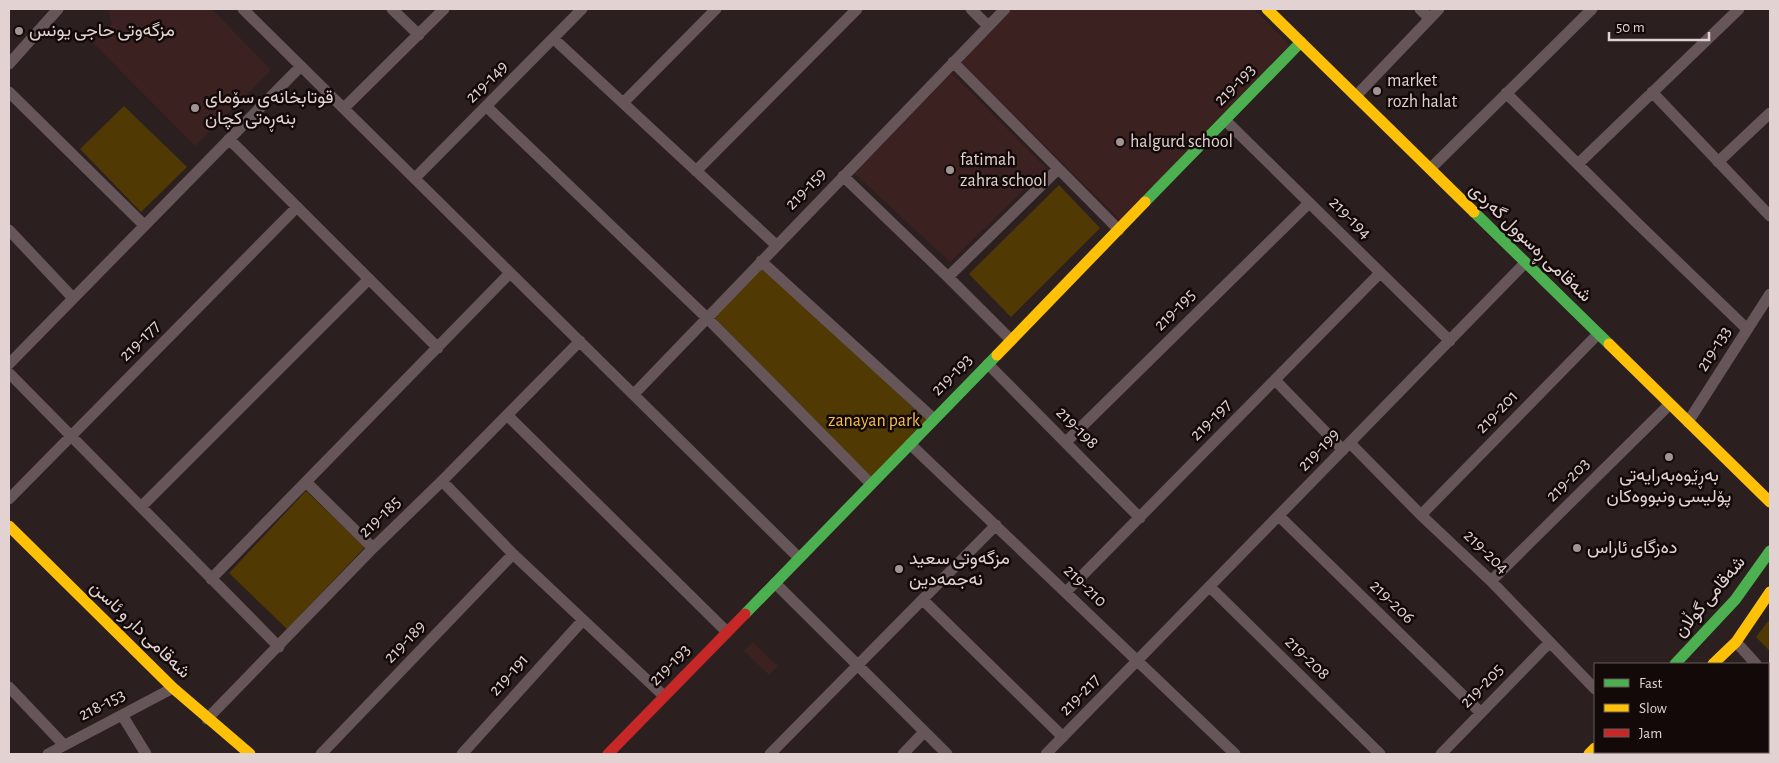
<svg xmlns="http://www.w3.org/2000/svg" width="1779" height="763" viewBox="0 0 1779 763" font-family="'Alegreya Sans',Vazirmatn,sans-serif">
<rect width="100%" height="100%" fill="#2b201f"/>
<!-- built -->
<path fill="#3b211f" d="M 108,9 L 212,9 L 271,70 L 195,146 L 92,42 L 112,24 Z
M 1013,9 L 1254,9 L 1290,45 L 1122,222 L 960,62 Z
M 952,73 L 1046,168 L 950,262 L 854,173 Z
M 753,642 L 778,666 L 769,675 L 744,651 Z"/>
<!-- green -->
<path fill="#513904" d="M 124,106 L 187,167 L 141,212 L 80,149 Z
M 1059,185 L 1100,228 L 1011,317 L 969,274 Z
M 761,268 L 934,419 L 874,481 L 714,317 Z
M 306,491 L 365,547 L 287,629 L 229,573 Z
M 1770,619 L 1770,651 L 1756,637 Z"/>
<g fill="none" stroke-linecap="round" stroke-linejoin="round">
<!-- street -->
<path stroke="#66565a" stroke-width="11" d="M 243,9 L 799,558
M 392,9 L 419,35
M 971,9 L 988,26
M 1420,9 L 1429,18
M 554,39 L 776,245
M 953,62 L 1119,230
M 9,64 L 58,9
M 9,92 L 144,225
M 1652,92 L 1770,216
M 1506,93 L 1634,220 L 1747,329
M 1356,96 L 1439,9
M 623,103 L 716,9
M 487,107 L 707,318 L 871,484
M 344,108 L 444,9
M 1225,120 L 1450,341
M 229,139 L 438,348
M 1718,162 L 1770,113
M 1578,164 L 1739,9
M 1430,169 L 1592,9
M 696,171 L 857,9
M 843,176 L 948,277 L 1011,340
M 415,178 L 582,9
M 9,230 L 73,298
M 761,261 L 934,419
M 948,277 L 1058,169
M 9,364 L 301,66
M 988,364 L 1140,518
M 9,373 L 279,647
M 1275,380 L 1343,450
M 634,394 L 1005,9
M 507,415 L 727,632
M 1688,422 L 1770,294
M 1066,442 L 1309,203
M 1350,443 L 1421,515 L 1491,581 L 1595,689
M 910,444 L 1235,754
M 442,481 L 513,554 L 664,696
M 306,482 L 373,548
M 9,499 L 297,207
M 141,507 L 369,279
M 1421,515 L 1598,334
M 1279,516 L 1480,712
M 211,579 L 510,273
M 1491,581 L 1670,404
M 775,583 L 947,754
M 1210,587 L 1380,754
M 1066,592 L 1380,273
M 923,600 L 1063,737
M 1736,642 L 1756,664
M 1768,677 L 1770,679
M 9,687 L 64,745
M 122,715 L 146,754
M 207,719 L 373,548 L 442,481 L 580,341
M 1694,752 L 1696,754
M 48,754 L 173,688
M 321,754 L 513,554
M 462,754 L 583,620
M 770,754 L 996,525
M 903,754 L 924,732
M 1046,754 L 1525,263
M 1441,754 L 1550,642"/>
<!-- fast -->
<path stroke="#4caf50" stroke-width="11" d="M 1145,202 L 1301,42
M 1474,212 L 1609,344
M 745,614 L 997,355
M 1675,664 L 1735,600 L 1770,551"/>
<!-- slow -->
<path stroke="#ffc107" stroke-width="11" d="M 1267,9 L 1474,212
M 1609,344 L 1770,502
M 997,355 L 1145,202
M 9,526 L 173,688 L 250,754
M 1713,664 L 1736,642 L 1770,592
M 1589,754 L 1595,748
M 1622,754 L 1624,752"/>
<!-- jam -->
<path stroke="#c62828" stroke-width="11" d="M 608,754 L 745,614"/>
</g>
<!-- markers -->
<g fill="#a29493" stroke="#120908" stroke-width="2">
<circle cx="19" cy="31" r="5"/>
<circle cx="1377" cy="91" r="5"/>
<circle cx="195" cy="108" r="5"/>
<circle cx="1120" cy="142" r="5"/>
<circle cx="950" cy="170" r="5"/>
<circle cx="1669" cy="457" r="5"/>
<circle cx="1577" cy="548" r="5"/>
<circle cx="899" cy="569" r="5"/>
</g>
<g text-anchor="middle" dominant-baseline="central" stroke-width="5" stroke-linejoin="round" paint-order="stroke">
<!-- poi labels -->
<g font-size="18" fill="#e2d3d2" stroke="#120908" text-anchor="start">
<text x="29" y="31">مزگەوتی حاجی یونس</text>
<text x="1387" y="81">market<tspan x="1387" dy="21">rozh halat</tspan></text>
<text x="205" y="98">قوتابخانەی سۆمای<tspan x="205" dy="21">بنەڕەتی کچان</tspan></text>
<text x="1130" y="142">halgurd school</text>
<text x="960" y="160">fatimah<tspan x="960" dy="21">zahra school</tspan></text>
<text x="1669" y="476" text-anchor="middle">بەڕێوەبەرایەتی<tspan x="1669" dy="21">پۆلیسی ونبووەکان</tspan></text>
<text x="1587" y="548">دەزگای ئاراس</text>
<text x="909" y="559">مزگەوتی سعید<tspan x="909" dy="21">نەجمەدین</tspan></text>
</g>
<!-- street labels -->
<g font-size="18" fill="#e2d3d2" stroke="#120908">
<text transform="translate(487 82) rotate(-45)">219-149</text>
<text transform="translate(1235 85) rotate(-46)">219-193</text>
<text transform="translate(806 189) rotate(-46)">219-159</text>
<text transform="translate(1350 218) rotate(45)">219-194</text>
<text transform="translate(1530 243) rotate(44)">شەقامی ڕەسوول گەردی</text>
<text transform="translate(1175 310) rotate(-45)">219-195</text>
<text transform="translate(140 341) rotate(-45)">219-177</text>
<text transform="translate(1714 349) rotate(-58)">219-133</text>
<text transform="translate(952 375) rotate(-46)">219-193</text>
<text transform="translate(1497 412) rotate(-46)">219-201</text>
<text transform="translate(1211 420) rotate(-45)">219-197</text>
<text transform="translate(1077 428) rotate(45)">219-198</text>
<text transform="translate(1319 450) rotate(-46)">219-199</text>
<text transform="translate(1568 480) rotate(-45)">219-203</text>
<text transform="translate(380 517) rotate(-44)">219-185</text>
<text transform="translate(1486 552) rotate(44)">219-204</text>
<text transform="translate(1085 586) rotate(44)">219-210</text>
<text transform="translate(1710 597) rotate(-50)">شەقامی گوڵان</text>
<text transform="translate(1392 602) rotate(44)">219-206</text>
<text transform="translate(140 630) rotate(44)">شەقامی دار و ئاسن</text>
<text transform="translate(405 642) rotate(-46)">219-189</text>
<text transform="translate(1307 658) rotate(44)">219-208</text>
<text transform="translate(670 665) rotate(-46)">219-193</text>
<text transform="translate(509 675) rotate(-48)">219-191</text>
<text transform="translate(1482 686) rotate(-46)">219-205</text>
<text transform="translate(1080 695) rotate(-46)">219-217</text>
<text transform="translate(102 705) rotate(-27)">218-153</text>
</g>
<!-- park labels -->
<g font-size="18" fill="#f8bf49" stroke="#120908">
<text x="874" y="421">zanayan park</text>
</g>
</g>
<!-- border -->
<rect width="1779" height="763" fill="none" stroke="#e2d3d2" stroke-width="20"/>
<!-- legend -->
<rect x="1594" y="663" width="175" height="90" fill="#120908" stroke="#655a59"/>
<rect x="1604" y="679" width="25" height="8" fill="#4caf50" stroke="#655a59"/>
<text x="1639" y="688" font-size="15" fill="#e2d3d2">Fast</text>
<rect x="1604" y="704" width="25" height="8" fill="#ffc107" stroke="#655a59"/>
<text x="1639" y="713" font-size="15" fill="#e2d3d2">Slow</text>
<rect x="1604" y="729" width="25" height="8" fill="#c62828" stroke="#655a59"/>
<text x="1639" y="738" font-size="15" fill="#e2d3d2">Jam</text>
<!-- scale -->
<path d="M1609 32v8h100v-8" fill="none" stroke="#e2d3d2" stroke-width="2.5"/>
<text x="1616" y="32" font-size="15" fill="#e2d3d2" stroke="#120908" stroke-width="4" paint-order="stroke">50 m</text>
</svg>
